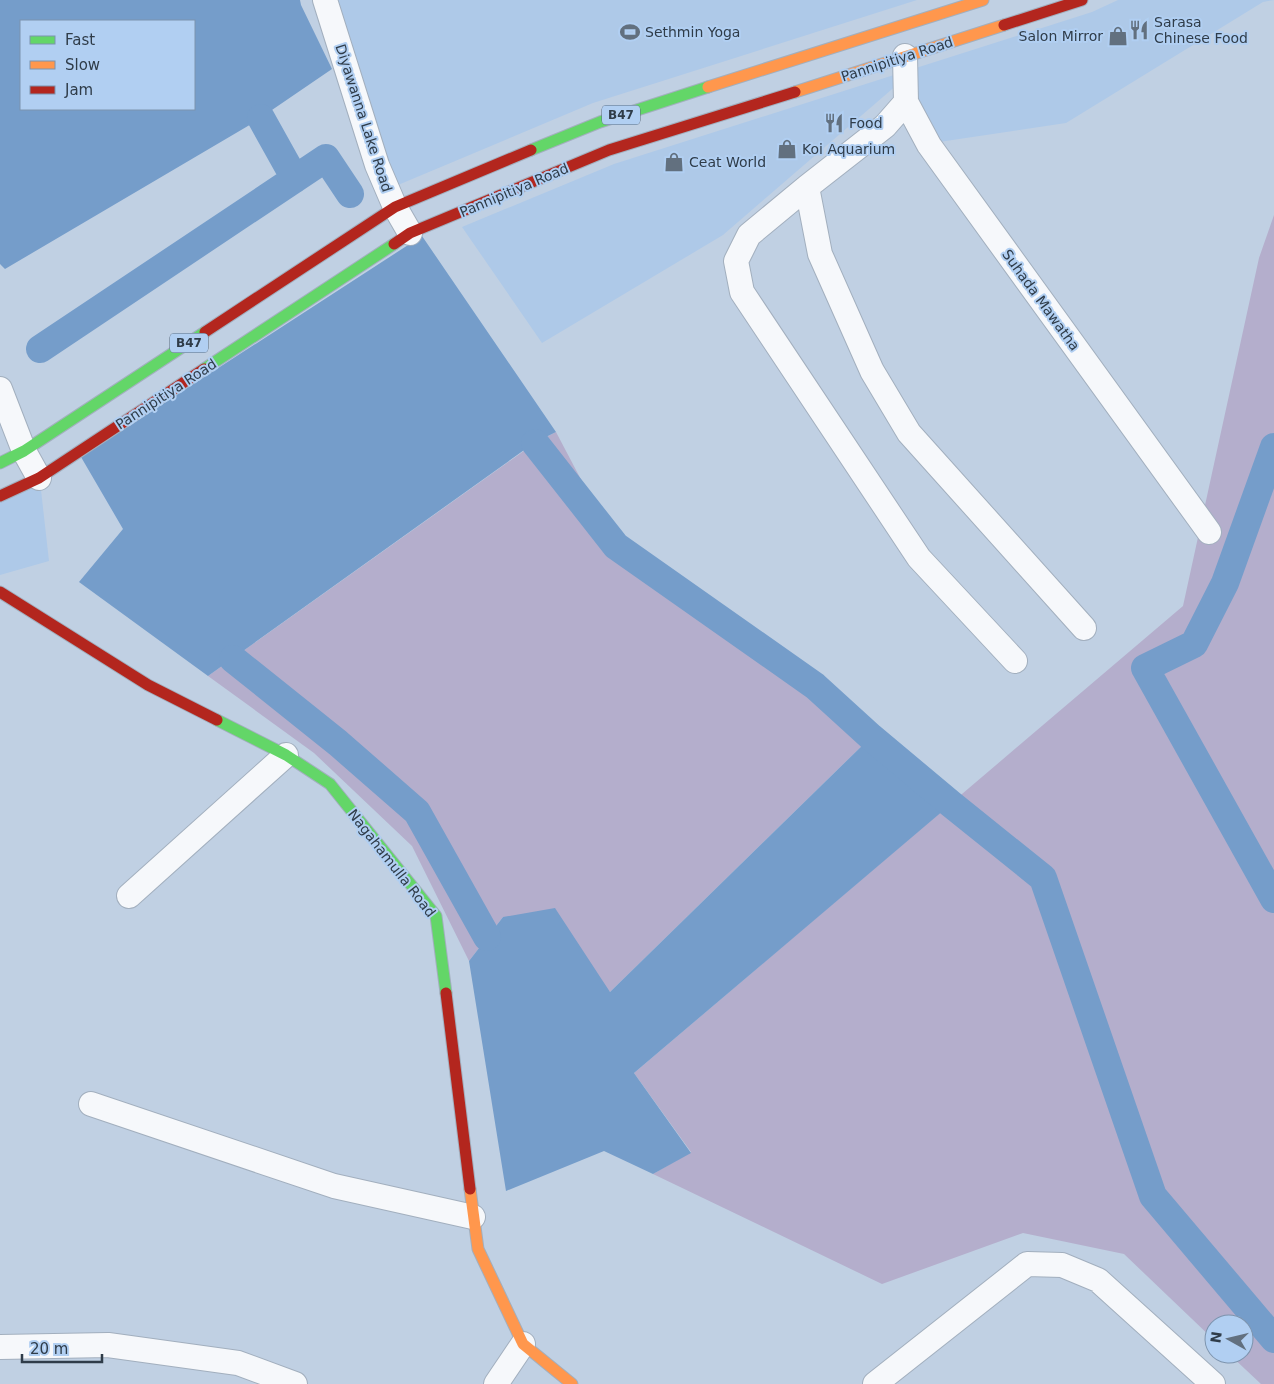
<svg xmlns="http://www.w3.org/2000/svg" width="1274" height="1384" viewBox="0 0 1274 1384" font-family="'DejaVu Sans',sans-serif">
<rect width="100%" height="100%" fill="#c0d0e3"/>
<!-- built -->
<path fill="#aec9e8" d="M 338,0 L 917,0 L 593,103 L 398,185 L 388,161 Z
M 1118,0 L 1274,0 L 1263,2 L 1066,123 L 939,142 L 898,84 L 723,235 L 542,343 L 462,227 L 614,164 L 1092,12 Z
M 40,481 L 49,561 L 0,575 L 0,501 Z"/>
<!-- green -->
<path fill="#b4aecc" d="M 1274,215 L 1274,1384 L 1261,1384 L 1229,1354 L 1244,1354 L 1244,1324 L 1214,1324 L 1214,1340 L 1124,1254 L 1023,1233 L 882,1284 L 653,1174 L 691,1152 L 634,1073 L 1183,606 L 1259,258 Z
M 556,432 L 616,546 L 815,686 L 871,737 L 610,992 L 503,917 L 469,961 L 412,846 L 314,753 L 208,676 L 535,443 Z"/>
<!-- water -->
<path fill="#759dca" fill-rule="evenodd" d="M 0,0 L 300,0 L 301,5 L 332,69 L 253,123 L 5,269 L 0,264 ZM 21,21 L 194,21 L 194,109 L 21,109 Z
M 422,236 L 556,432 L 534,443 L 208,676 L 79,582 L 123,529 L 81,457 Z
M 871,737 L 951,804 L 634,1073 L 691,1153 L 653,1174 L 604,1151 L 506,1191 L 469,961 L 503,917 L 555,908 L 610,992 Z"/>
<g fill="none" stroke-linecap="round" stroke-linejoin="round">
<!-- canal -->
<path stroke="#759dca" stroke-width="28" d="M 261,118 L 295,179
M 40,349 L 326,158 L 350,194
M 535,443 L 616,546 L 815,686 L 871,737 L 951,804 L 1043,878 L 1153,1196 L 1274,1339
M 1274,447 L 1225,583 L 1194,644 L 1145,668 L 1274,899
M 233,659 L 338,743 L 417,812 L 487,937"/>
<defs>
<path id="street" d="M 325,0 L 377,165 L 395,207 L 410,233
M 905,56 L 906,102 L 929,145 L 1209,532
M 906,102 L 885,126 L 807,187 L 749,235 L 736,261 L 742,292 L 919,558 L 1015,661
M 807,187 L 820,254 L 872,371 L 909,433 L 1084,628
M 0,389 L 24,451 L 39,478
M 129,896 L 286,755
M 91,1104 L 334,1186 L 473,1217
M 0,1347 L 108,1345 L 238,1363 L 295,1384
M 496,1384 L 523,1344
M 875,1384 L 1027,1264 L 1062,1265 L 1098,1280 L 1213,1384"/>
<path id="fast" d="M 531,150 L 600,122 L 708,87
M 204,369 L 394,244
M 0,463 L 24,451 L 205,332
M 217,720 L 286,755 L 330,784 L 436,916 L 446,993"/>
<path id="slow" d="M 708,87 L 983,0
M 795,92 L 1004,25
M 470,1189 L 478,1249 L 523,1344 L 572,1384"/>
<path id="jam" d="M 1004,25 L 1082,0
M 394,244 L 410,233 L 609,150 L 795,92
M 205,332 L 395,207 L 531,150
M 0,496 L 39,478 L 204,369
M 0,592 L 148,685 L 217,720
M 446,993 L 470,1189"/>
</defs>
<!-- street casing -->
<use href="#street" stroke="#a2afbe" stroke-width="26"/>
<!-- fast casing -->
<use href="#fast" stroke="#a2afbe" stroke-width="13"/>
<!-- slow casing -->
<use href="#slow" stroke="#a2afbe" stroke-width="13"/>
<!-- jam casing -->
<use href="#jam" stroke="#a2afbe" stroke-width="13"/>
<!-- street -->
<use href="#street" stroke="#f6f8fb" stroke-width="24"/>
<!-- fast -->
<use href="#fast" stroke="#63d668" stroke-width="11"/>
<!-- slow -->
<use href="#slow" stroke="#ff974d" stroke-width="11"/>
<!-- jam -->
<use href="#jam" stroke="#b3261e" stroke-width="11"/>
</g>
<!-- icons -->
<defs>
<symbol id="restaurant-bare" viewBox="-9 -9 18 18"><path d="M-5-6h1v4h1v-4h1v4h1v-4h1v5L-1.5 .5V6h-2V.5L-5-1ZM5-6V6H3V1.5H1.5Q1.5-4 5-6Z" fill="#62707f" stroke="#b1cff2" stroke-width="2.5" paint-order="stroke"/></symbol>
<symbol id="stadium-bare" viewBox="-9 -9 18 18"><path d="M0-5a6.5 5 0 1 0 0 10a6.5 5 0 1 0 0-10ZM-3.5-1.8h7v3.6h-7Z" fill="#62707f" stroke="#b1cff2" stroke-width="2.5" paint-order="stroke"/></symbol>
<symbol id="shop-bare" viewBox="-9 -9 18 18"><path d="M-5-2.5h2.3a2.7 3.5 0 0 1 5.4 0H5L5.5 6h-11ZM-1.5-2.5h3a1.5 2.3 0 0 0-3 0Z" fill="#62707f" stroke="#b1cff2" stroke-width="2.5" paint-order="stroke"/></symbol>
</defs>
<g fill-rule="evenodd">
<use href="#restaurant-bare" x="1125" y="16" width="28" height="28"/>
<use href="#stadium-bare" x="616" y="18" width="28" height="28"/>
<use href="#shop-bare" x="1104" y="22" width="28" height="28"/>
<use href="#restaurant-bare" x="820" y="109" width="28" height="28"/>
<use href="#shop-bare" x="773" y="135" width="28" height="28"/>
<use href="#shop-bare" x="660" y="148" width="28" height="28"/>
</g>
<g text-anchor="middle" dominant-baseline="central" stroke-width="4" stroke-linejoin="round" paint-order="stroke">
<!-- shield labels -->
<g fill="#b1cff2" stroke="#56687c" stroke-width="1">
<rect x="602" y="105.5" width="38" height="19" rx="4"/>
<rect x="170" y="333.5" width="38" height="19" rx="4"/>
</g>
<g font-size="12" font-weight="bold" fill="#2f3c49">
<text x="621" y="115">B47</text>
<text x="189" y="343">B47</text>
</g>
<!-- poi labels -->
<g font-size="14" fill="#2f3c49" stroke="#b1cff2" text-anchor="start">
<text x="1154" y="22">Sarasa<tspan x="1154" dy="16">Chinese Food</tspan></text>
<text x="645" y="32">Sethmin Yoga</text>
<text x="1103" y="36" text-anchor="end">Salon Mirror</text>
<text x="849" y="123">Food</text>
<text x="802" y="149">Koi Aquarium</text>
<text x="689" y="162">Ceat World</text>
</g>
<!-- street labels -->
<g font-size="14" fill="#2f3c49" stroke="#b1cff2">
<text transform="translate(897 59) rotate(-18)">Pannipitiya Road</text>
<text transform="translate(364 118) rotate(72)">Diyawanna Lake Road</text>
<text transform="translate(514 190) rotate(-23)">Pannipitiya Road</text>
<text transform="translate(1041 300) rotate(54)">Suhada Mawatha</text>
<text transform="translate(166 394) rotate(-33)">Pannipitiya Road</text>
<text transform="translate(392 863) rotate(52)">Nagahamulla Road</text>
</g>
</g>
<!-- legend -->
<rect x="20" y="20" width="175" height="90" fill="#b1cff2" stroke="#7d94ae"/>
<rect x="30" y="36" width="25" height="8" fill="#63d668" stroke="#7d94ae"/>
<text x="65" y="45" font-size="15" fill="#2f3c49">Fast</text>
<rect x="30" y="61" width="25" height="8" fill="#ff974d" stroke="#7d94ae"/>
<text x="65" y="70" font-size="15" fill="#2f3c49">Slow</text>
<rect x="30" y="86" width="25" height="8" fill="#b3261e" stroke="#7d94ae"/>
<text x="65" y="95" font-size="15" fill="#2f3c49">Jam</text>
<!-- north arrow -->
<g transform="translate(1229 1339) rotate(278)"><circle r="24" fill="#b1cff2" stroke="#7d94ae"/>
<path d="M0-4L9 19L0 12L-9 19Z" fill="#62707f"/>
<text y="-8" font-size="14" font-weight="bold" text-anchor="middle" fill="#2f3c49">N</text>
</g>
<!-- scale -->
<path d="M22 1354v8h80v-8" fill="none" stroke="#2f3c49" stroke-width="2.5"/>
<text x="30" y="1354" font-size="15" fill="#2f3c49" stroke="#b1cff2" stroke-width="4" paint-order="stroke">20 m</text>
</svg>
